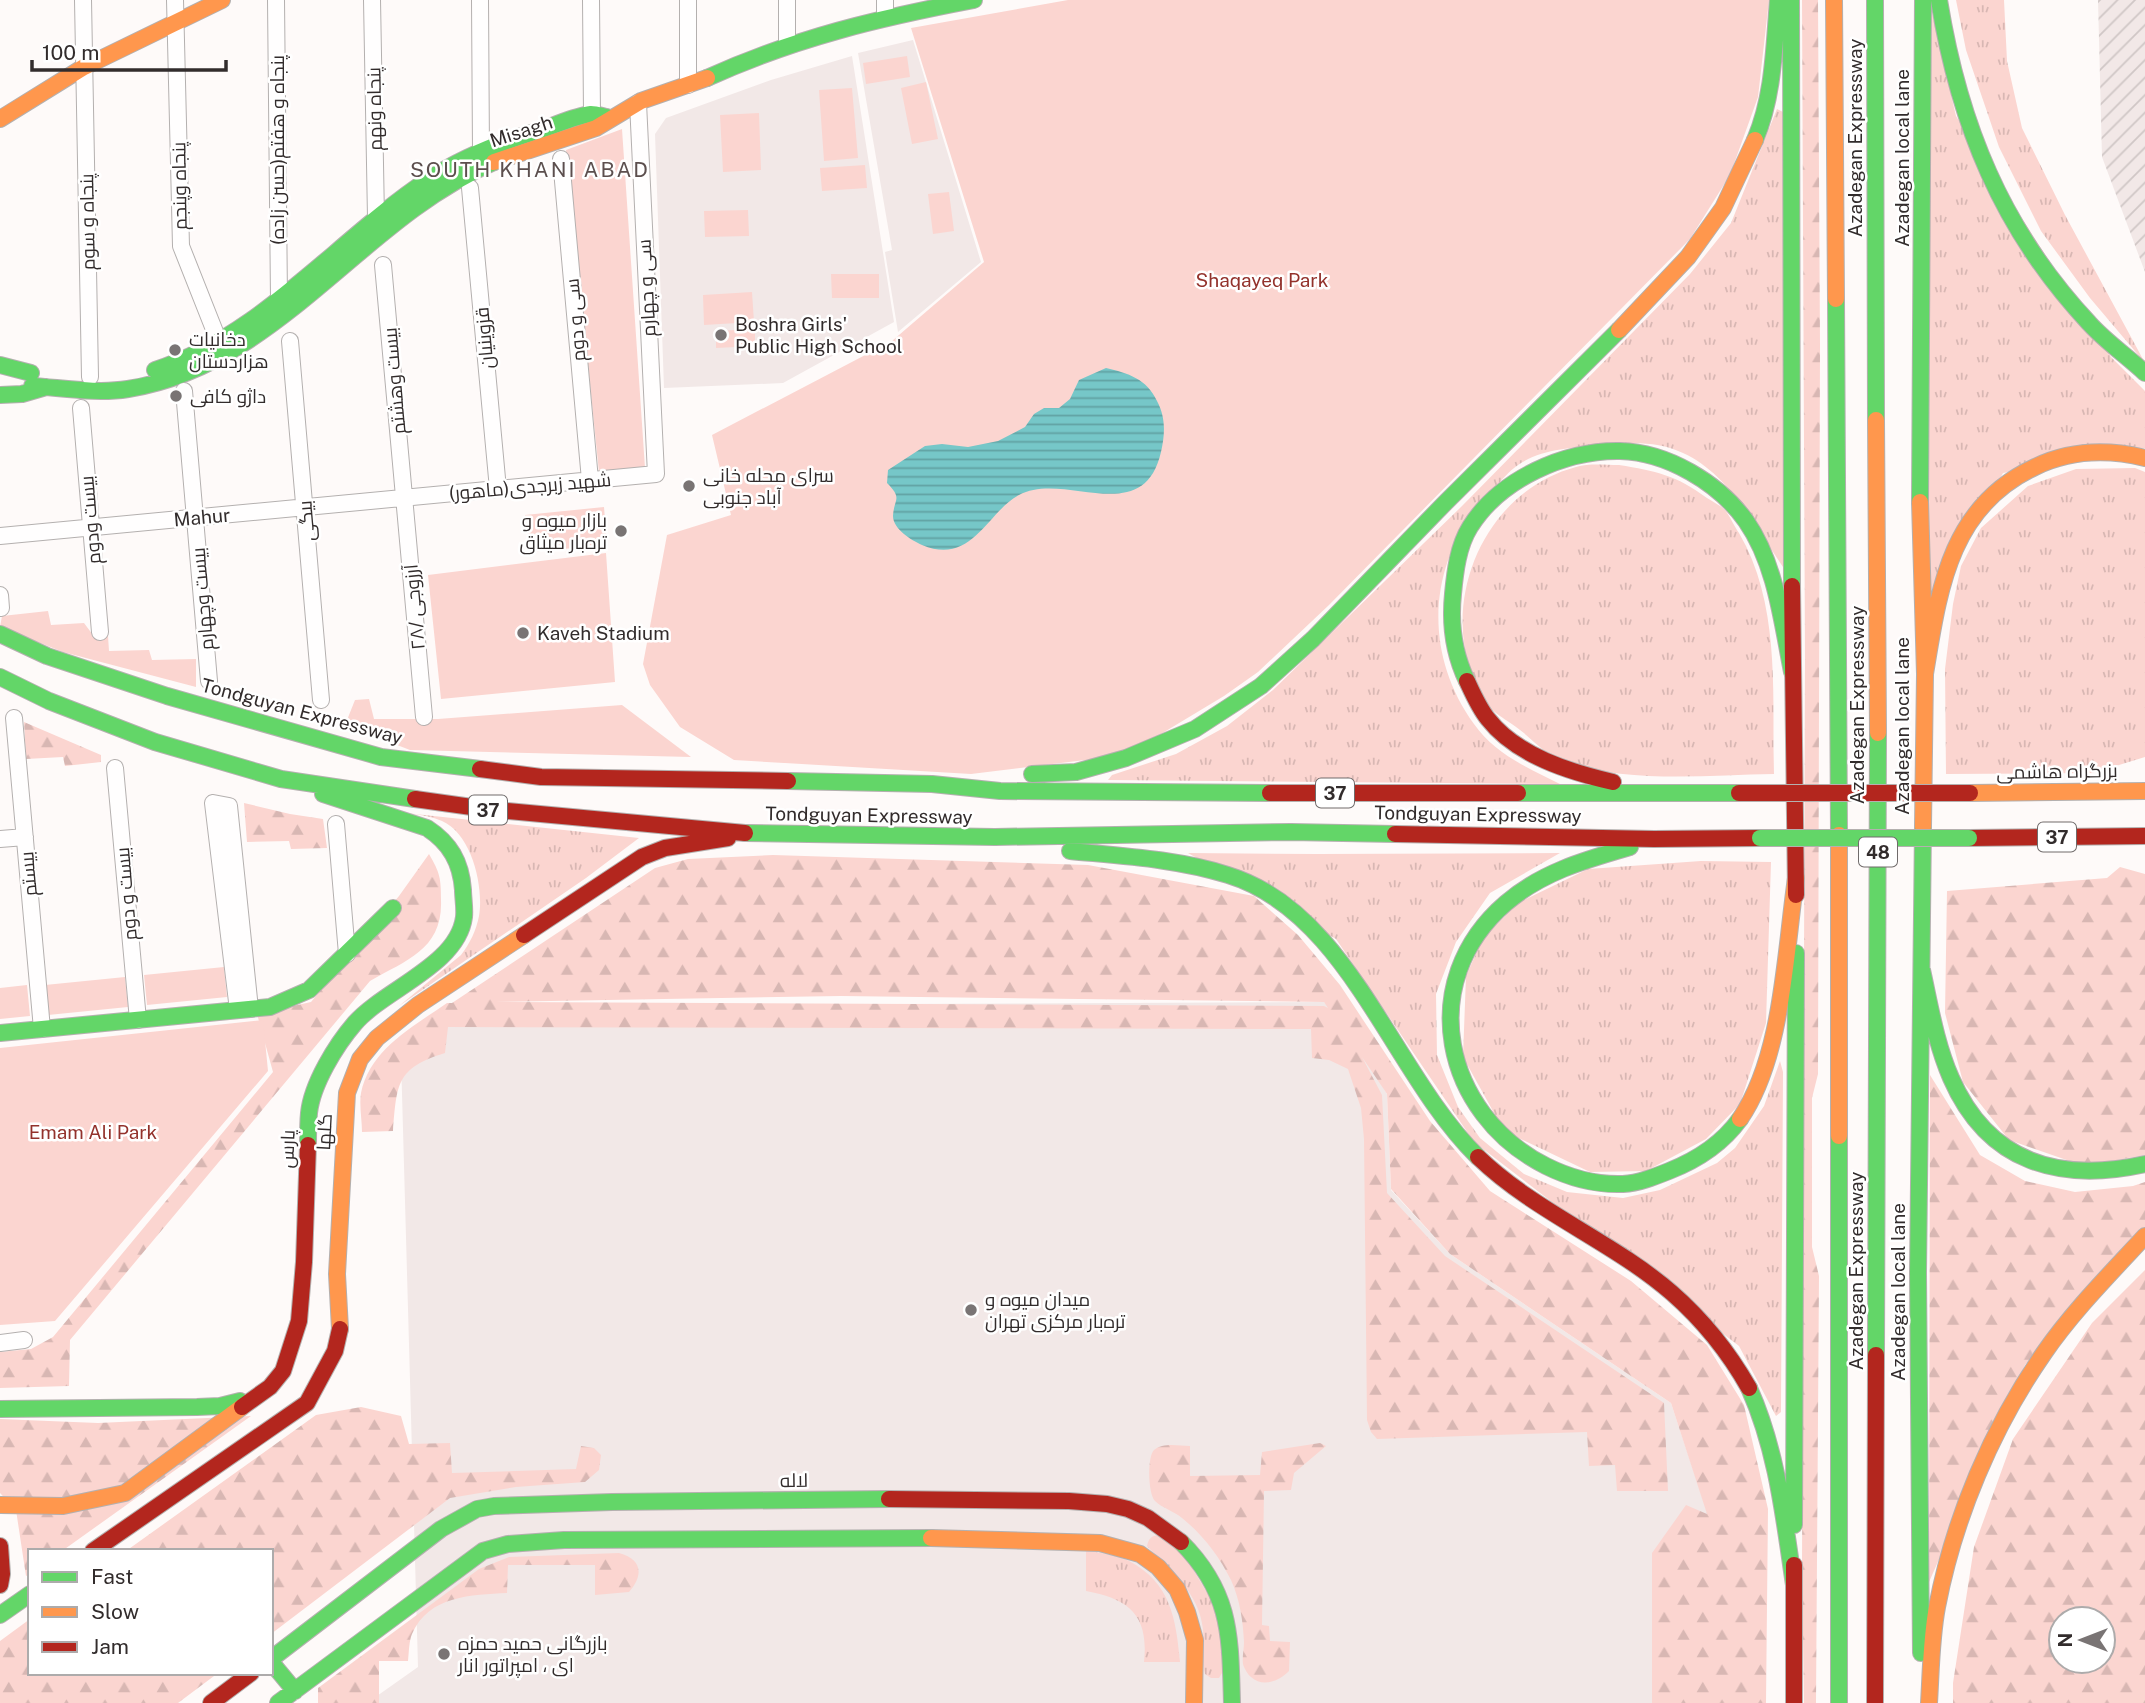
<svg xmlns="http://www.w3.org/2000/svg" width="2145" height="1703" viewBox="0 0 2145 1703" font-family="'Public Sans',Cairo,sans-serif">
<defs>
<pattern id="industrial-furrows" width="10" height="10" patternUnits="userSpaceOnUse" patternTransform="scale(1.75)"><rect width="10" height="10" fill="#f2e8e7"/><path d="M-1 1l2-2M0 10L10 0M9 11l2-2" fill="none" stroke="#d0c7c6"/></pattern>
<pattern id="grass-tufts" width="24" height="20" patternUnits="userSpaceOnUse" patternTransform="scale(1.75)"><rect width="24" height="20" fill="#fbd5d0"/><path d="M3 7l-1-3M5 7V3M7 7l1-3M15 17l-1-3M17 17v-4M19 17l1-3" fill="none" stroke="#d8b7b3"/></pattern>
<pattern id="forest-firs" width="22" height="20" patternUnits="userSpaceOnUse" patternTransform="scale(1.75)"><rect width="22" height="20" fill="#fbd5d0"/><path d="M5 1l3.5 6h-7zM16 11l3.5 6h-7z" fill="#d8b7b3"/></pattern>
<pattern id="water-rules" width="6" height="5" patternUnits="userSpaceOnUse" patternTransform="scale(1.75)"><rect width="6" height="5" fill="#76c7c8"/><path d="M0 2.5h6" fill="none" stroke="#61a2a3"/></pattern>
</defs>
<rect width="100%" height="100%" fill="#fefaf9"/>
<!-- built -->
<path fill="#f2e8e7" d="M 913,40 L 981,262 L 898,332 L 885,252 L 892,250 L 858,53 Z
M 852,56 L 894,322 L 783,383 L 664,388 L 655,134 L 666,118 L 771,80 Z
M 1324,1002 L 1338,1013 L 1387,1094 L 1391,1190 L 1450,1254 L 1671,1403 L 1708,1515 L 1694,1703 L 367,1703 L 418,1667 L 401,1058 L 460,1006 Z"/>
<!-- industrial -->
<path fill="url(#industrial-furrows)" d="M 2098,0 L 2145,0 L 2145,272 L 2102,157 Z"/>
<!-- grass -->
<path fill="url(#grass-tufts)" d="M 1929,0 L 1956,116 L 2111,357 L 2145,391 L 2145,448 L 2003,473 L 1928,614 Z
M 1956,0 L 2004,0 L 2007,61 L 2022,128 L 2065,215 L 2145,363 L 2090,298 L 2041,231 L 1999,147 L 1966,50 Z
M 1777,109 L 1783,112 L 1783,567 C 1755,526 1729,474 1683,453 C 1656,440 1628,443 1599,445 C 1572,448 1541,449 1518,465 C 1509,471 1502,480 1495,487 C 1429,552 1419,648 1474,724 C 1495,754 1528,768 1560,784 L 1108,780 L 1112,775 L 1176,754 L 1227,726 L 1273,690 L 1462,506 L 1690,274 L 1731,223 Z
M 1619,465 C 1656,471 1676,475 1707,498 C 1713,502 1720,505 1725,510 C 1730,516 1734,526 1739,533 C 1781,605 1772,694 1774,774 C 1705,775 1629,784 1562,761 C 1547,756 1532,739 1520,730 C 1509,721 1489,711 1483,699 C 1433,613 1479,493 1576,467 C 1589,463 1605,465 1619,465 Z
M 2135,468 L 2145,472 L 2145,757 L 2093,773 L 1946,774 L 1945,669 L 1953,604 L 1961,566 L 1981,528 L 2028,486 L 2076,469 Z
M 378,810 L 639,838 L 586,878 L 399,1006 L 461,955 C 470,943 476,931 479,916 C 484,887 472,834 442,821 C 423,813 399,813 378,810 Z
M 1188,853 L 1317,854 L 1560,853 L 1490,893 L 1456,942 L 1436,994 L 1437,1055 L 1458,1107 L 1480,1138 L 1524,1174 L 1567,1192 L 1623,1198 L 1660,1190 L 1717,1163 L 1735,1148 L 1764,1106 L 1780,1061 L 1783,1072 L 1781,1412 L 1776,1416 L 1739,1346 L 1474,1142 L 1336,939 Z
M 1701,861 L 1771,862 L 1766,1023 L 1740,1104 L 1706,1139 L 1646,1171 L 1590,1172 L 1504,1131 L 1463,1057 L 1466,976 L 1483,938 L 1518,903 L 1588,869 Z
M 1159,1535 L 1182,1551 L 1213,1603 L 1222,1641 L 1222,1673 L 1219,1678 L 1211,1678 L 1205,1674 C 1201,1659 1204,1644 1203,1629 C 1199,1593 1171,1571 1147,1546 C 1149,1538 1151,1536 1159,1535 Z
M 1086,1550 C 1100,1553 1117,1555 1129,1561 C 1171,1583 1176,1619 1180,1662 L 1144,1662 C 1149,1615 1129,1599 1086,1591 Z"/>
<!-- forest -->
<path fill="url(#forest-firs)" fill-rule="evenodd" d="M 1802,0 L 1818,0 L 1820,344 L 1818,1074 L 1812,1098 L 1812,1247 L 1819,1276 L 1816,1703 L 1804,1703 L 1802,1569 L 1805,660 Z
M 24,722 L 101,755 L 101,762 L 65,766 L 63,757 L 26,759 Z
M 244,803 L 290,814 L 323,819 L 327,848 L 291,849 L 289,841 L 247,842 Z
M 429,854 C 440,873 441,878 441,900 C 443,949 407,960 370,981 L 70,1340 L 69,1386 L 0,1388 L 0,1352 L 31,1349 L 53,1337 L 273,1072 L 257,1014 L 311,1002 L 399,896 Z
M 773,855 L 1088,865 L 1254,896 L 1298,935 L 1340,985 L 1430,1121 L 1490,1191 L 1631,1281 L 1707,1345 L 1744,1405 L 1768,1509 L 1766,1703 L 1652,1703 L 1652,1553 L 1686,1505 L 1707,1514 L 1671,1403 L 1450,1254 L 1391,1189 L 1387,1094 L 1362,1057 L 1382,1095 L 1387,1193 L 1445,1256 L 1664,1403 L 1668,1491 L 1617,1491 L 1615,1465 L 1589,1466 L 1587,1432 L 1377,1439 L 1371,1432 L 1367,1420 L 1364,1139 L 1361,1108 L 1348,1069 L 1329,1060 L 1312,1058 L 1311,1029 L 448,1027 L 445,1053 C 396,1068 397,1084 393,1131 L 362,1132 C 362,1120 359,1105 361,1093 C 370,1049 414,1026 447,1003 L 452,1003 L 655,868 L 688,859 ZM 841,996 L 1324,1002 L 1328,1008 L 1324,1006 L 495,1002 Z
M 2120,867 L 2145,874 L 2145,1155 L 2084,1166 L 2009,1140 L 1963,1082 L 1945,1013 L 1947,891 L 2107,878 Z
M 1930,1075 L 1980,1155 L 2025,1181 L 2075,1192 L 2133,1186 L 2145,1182 L 2145,1230 L 2025,1365 L 1929,1582 Z
M 2145,1270 L 2145,1703 L 1953,1703 L 1953,1683 L 1974,1547 L 2013,1439 L 2092,1323 ZM 2061,1619 L 2103,1619 L 2103,1661 L 2061,1661 Z
M 361,1407 L 401,1416 L 409,1444 L 450,1443 L 452,1473 L 576,1469 L 581,1446 L 594,1448 L 601,1455 L 599,1470 L 585,1482 L 516,1487 L 450,1498 L 271,1634 L 271,1551 L 126,1551 L 316,1415 Z
M 251,1416 L 62,1551 L 30,1551 L 30,1574 L 26,1576 L 16,1510 L 0,1493 L 0,1419 L 98,1423 Z
M 1320,1443 L 1326,1446 L 1294,1473 L 1291,1490 L 1264,1491 L 1262,1625 L 1269,1626 L 1270,1641 L 1290,1642 L 1289,1671 C 1279,1681 1263,1688 1251,1677 C 1248,1675 1244,1668 1243,1664 C 1242,1657 1244,1649 1244,1642 C 1243,1621 1240,1600 1231,1580 C 1219,1556 1203,1535 1182,1518 C 1174,1511 1162,1508 1155,1501 C 1148,1494 1147,1457 1154,1450 C 1163,1442 1180,1446 1190,1446 L 1190,1476 L 1260,1475 L 1262,1452 Z
M 619,1553 C 642,1559 644,1575 629,1592 L 595,1595 L 595,1565 L 508,1565 L 507,1593 C 472,1595 429,1595 412,1634 C 409,1641 409,1652 408,1661 L 379,1661 L 379,1703 L 318,1703 L 318,1688 L 479,1569 L 509,1557 Z
M 30,1619 L 30,1673 L 218,1673 L 178,1703 L 0,1703 L 0,1641 Z"/>
<!-- park -->
<path fill="#fbd5d0" d="M 1068,0 L 1769,0 L 1758,97 L 1730,175 L 1690,239 L 1329,605 L 1258,672 L 1224,696 L 1126,755 L 971,774 L 734,760 L 680,727 L 650,685 L 643,664 L 667,535 L 731,515 L 712,435 L 892,341 L 984,262 L 911,28 Z
M 907,56 L 910,77 L 866,84 L 863,63 Z
M 926,82 L 938,139 L 912,144 L 901,88 Z
M 852,88 L 858,158 L 824,161 L 819,90 Z
M 759,113 L 761,170 L 723,172 L 720,115 Z
M 622,129 L 645,468 L 599,472 L 566,150 Z
M 865,165 L 867,188 L 822,191 L 820,168 Z
M 949,192 L 954,231 L 933,234 L 928,194 Z
M 748,210 L 749,236 L 705,237 L 704,211 Z
M 831,274 L 879,274 L 879,298 L 832,298 Z
M 752,292 L 754,322 L 704,325 L 703,295 Z
M 755,329 L 755,346 L 716,348 L 716,331 Z
M 604,507 L 607,545 L 530,552 L 525,515 Z
M 606,553 L 615,682 L 441,699 L 428,575 Z
M 48,611 L 51,625 L 84,623 L 93,635 L 108,636 L 109,651 L 149,650 L 152,660 L 196,659 L 196,687 L 63,652 L 0,627 L 2,616 Z
M 369,699 L 374,719 L 438,719 L 622,705 L 691,757 L 410,750 L 345,725 L 355,700 Z
M 224,967 L 227,997 L 147,1005 L 144,975 Z
M 125,977 L 128,1007 L 48,1015 L 45,985 Z
M 27,985 L 30,1016 L 0,1019 L 0,988 Z
M 263,1020 L 268,1071 L 55,1321 L 0,1325 L 0,1048 Z"/>
<!-- water -->
<path fill="url(#water-rules)" d="M 1106,368 C 1128,373 1147,379 1157,401 C 1166,418 1165,434 1161,452 C 1143,530 1064,470 1019,495 C 987,512 972,566 922,545 C 911,540 893,529 893,516 C 894,498 903,499 887,483 L 888,470 L 925,446 L 942,444 L 968,447 L 998,441 L 1025,427 L 1034,414 L 1044,408 L 1059,408 L 1070,399 L 1079,380 Z"/>
<g fill="none" stroke-linecap="round" stroke-linejoin="round">
<defs>
<path id="street" d="M 83,0 L 90,377
M 175,0 L 181,246 L 219,342
M 276,0 L 279,300
M 372,0 L 376,218
M 480,0 L 481,152
M 591,0 L 592,114
M 688,0 L 688,85
M 787,0 L 787,44
M 885,0 L 885,17
M 561,159 L 590,480
M 470,188 L 498,489
M 383,265 L 424,717
M 290,341 L 321,700
M 184,391 L 209,681
M 81,408 L 100,632
M 0,536 L 656,474 L 638,103
M 0,595 L 1,608
M 14,718 L 42,1029
M 115,768 L 138,1020
M 336,824 L 347,954
M 0,839 L 25,837
M 238,1010 L 213,803 L 229,806 L 250,1009
M 0,1343 L 24,1340"/>
<path id="fast" d="M 1791,0 L 1792,586
M 1875,0 L 1876,420
M 1939,0 C 1959,124 2002,230 2089,323 C 2106,342 2127,356 2145,373
M 707,78 C 795,38 879,18 974,0
M 1755,140 C 1774,95 1774,47 1778,0
M 1836,299 L 1839,835
M 0,365 L 31,373
M 155,370 C 263,335 336,241 429,179 C 463,157 501,142 540,130 C 556,125 575,116 591,114 C 596,114 602,116 607,117
M 32,386 C 63,388 97,394 128,389 C 279,365 360,219 494,162
M 0,395 L 22,394 L 46,387
M 1920,502 L 1923,0
M 0,634 L 47,656 L 167,696 L 381,757 L 480,769
M 0,677 L 49,701 L 155,742 L 281,779 L 415,799
M 1467,681 C 1454,654 1450,623 1453,594 C 1455,572 1458,546 1470,527 C 1500,479 1565,450 1620,451 C 1667,452 1719,483 1746,521 C 1776,564 1782,622 1792,672
M 1032,774 L 1076,772 L 1126,758 L 1195,729 L 1261,686 L 1313,639 L 1445,503 L 1619,330
M 788,781 L 932,784 L 1000,791 L 1270,793
M 1518,793 L 1739,793
M 745,833 L 995,837 L 1291,832 L 1395,834
M 1630,847 C 1585,860 1542,872 1506,903 C 1414,982 1443,1114 1546,1166 C 1570,1178 1596,1185 1623,1184 C 1639,1183 1654,1177 1669,1171 C 1697,1160 1722,1144 1740,1119
M 1070,851 C 1122,856 1178,859 1228,875 C 1349,912 1392,1073 1478,1157
M 1922,970 C 1930,1006 1936,1044 1951,1078 C 1988,1163 2060,1183 2145,1164
M 0,1033 L 270,1007 L 309,990 L 393,908
M 1839,1136 L 1839,1703
M 308,1145 C 308,1134 308,1123 309,1113 C 312,1084 336,1045 355,1023 C 385,989 458,965 464,917 C 465,908 463,898 463,890 C 461,862 450,843 427,828 L 323,794
M 1876,1355 L 1878,733
M 1749,1388 C 1777,1450 1784,1518 1794,1585
M 0,1409 L 197,1407 L 220,1406 L 240,1401
M 1794,1525 L 1796,953
M 1181,1542 C 1232,1593 1230,1637 1232,1703
M 0,1615 L 30,1594
M 1921,1653 L 1918,1273 L 1923,827
M 271,1659 L 441,1529 L 477,1509 L 494,1506 L 612,1502 L 889,1499
M 271,1662 L 295,1691
M 278,1703 L 483,1551 L 508,1544 L 564,1540 L 931,1538"/>
<path id="slow" d="M 1834,0 L 1836,299
M 0,119 L 84,67 L 222,0
M 494,162 L 596,128 L 641,101 L 707,78
M 1619,330 L 1688,257 L 1723,208 L 1755,140
M 1876,420 L 1878,733
M 1920,502 L 1925,674 L 1923,827
M 1925,674 C 1939,590 1949,507 2035,467 C 2070,450 2108,449 2145,458
M 1970,793 L 2145,791
M 1839,835 L 1839,1136
M 1740,1119 C 1783,1056 1785,953 1796,878
M 340,1329 L 337,1274 L 347,1093 L 360,1059 L 377,1038 L 418,1005 L 524,935
M 0,1505 L 63,1506 L 125,1493 L 242,1407
M 931,1538 L 1100,1543 L 1140,1554 L 1158,1567 L 1177,1589 L 1187,1612 L 1195,1640 L 1194,1703
M 1929,1703 C 1931,1671 1931,1639 1937,1607 C 1954,1518 1992,1428 2044,1353 C 2073,1311 2110,1274 2145,1236"/>
<path id="jam" d="M 1792,586 L 1796,895
M 1467,681 C 1473,694 1479,708 1488,719 C 1517,756 1570,772 1613,782
M 480,769 L 541,777 L 788,781
M 1270,793 L 1518,793
M 415,799 L 486,809 L 745,833
M 1395,834 L 1654,839 L 1760,838
M 1969,838 L 2145,836
M 524,935 L 642,857 L 665,848 L 728,838
M 1478,1157 C 1535,1212 1612,1241 1672,1293 C 1704,1321 1728,1351 1749,1388
M 242,1407 L 270,1387 L 283,1371 L 299,1321 L 304,1262 L 308,1145
M 889,1499 L 1069,1501 L 1107,1504 L 1128,1509 L 1148,1518 L 1181,1542
M 0,1546 L 2,1574 L 0,1585
M 93,1551 L 307,1403 L 335,1351 L 340,1329
M 1794,1565 L 1794,1703
M 211,1703 L 251,1673
M 1875,1703 L 1876,1355"/>
</defs>
<!-- street casing -->
<use href="#street" stroke="#b4b0af" stroke-width="18"/>
<!-- fast casing -->
<use href="#fast" stroke="#b4b0af" stroke-width="18"/>
<!-- slow casing -->
<use href="#slow" stroke="#b4b0af" stroke-width="18"/>
<!-- jam casing -->
<use href="#jam" stroke="#b4b0af" stroke-width="18"/>
<!-- street -->
<use href="#street" stroke="#fffefe" stroke-width="16"/>
<!-- fast -->
<use href="#fast" stroke="#63d668" stroke-width="16"/>
<!-- slow -->
<use href="#slow" stroke="#ff974d" stroke-width="16"/>
<!-- jam -->
<use href="#jam" stroke="#b3261e" stroke-width="16"/>
<defs>
<path id="fast-bridge" d="M 1760,838 L 1969,838"/>
<path id="jam-bridge" d="M 1739,793 L 1970,793"/>
</defs>
<!-- fast-bridge casing -->
<use href="#fast-bridge" stroke="#b4b0af" stroke-width="18" stroke-linecap="butt"/>
<!-- jam-bridge casing -->
<use href="#jam-bridge" stroke="#b4b0af" stroke-width="18" stroke-linecap="butt"/>
<!-- fast-bridge -->
<use href="#fast-bridge" stroke="#63d668" stroke-width="16"/>
<!-- jam-bridge -->
<use href="#jam-bridge" stroke="#b3261e" stroke-width="16"/>
</g>
<!-- markers -->
<g fill="#797474" stroke="#fff" stroke-width="2.5">
<circle cx="721" cy="335" r="7"/>
<circle cx="175" cy="350" r="7"/>
<circle cx="176" cy="396" r="7"/>
<circle cx="689" cy="486" r="7"/>
<circle cx="621" cy="531" r="7"/>
<circle cx="523" cy="633" r="7"/>
<circle cx="971" cy="1310" r="7"/>
<circle cx="444" cy="1654" r="7"/>
</g>
<g text-anchor="middle" dominant-baseline="central" stroke-width="5" stroke-linejoin="round" paint-order="stroke">
<!-- shield labels -->
<g fill="#fff" stroke="#706b6b" stroke-width="2">
<rect x="1316" y="778.5" width="38" height="29" rx="5"/>
<rect x="469" y="795.5" width="38" height="29" rx="5"/>
<rect x="2038" y="822.5" width="38" height="29" rx="5"/>
<rect x="1859" y="837.5" width="38" height="29" rx="5"/>
</g>
<g font-size="18" font-weight="bold" fill="#322c2c">
<text x="1335" y="793">37</text>
<text x="488" y="810">37</text>
<text x="2057" y="837">37</text>
<text x="1878" y="852">48</text>
</g>
<!-- street labels -->
<g font-size="19" fill="#322c2c" stroke="#fff">
<text transform="translate(374 109) rotate(-91)">پنجاه ونهم</text>
<text transform="translate(521 131) rotate(-18)">Misagh</text>
<text transform="translate(1855 138) rotate(-90)">Azadegan Expressway</text>
<text transform="translate(277 150) rotate(-90)">(حسن زاده)پنجاه و هفتم</text>
<text transform="translate(1902 158) rotate(-90)">Azadegan local lane</text>
<text transform="translate(179 186) rotate(-91)">پنجاه وپنجم</text>
<text transform="translate(87 222) rotate(-91)">پنجاه و سوم</text>
<text transform="translate(646 288) rotate(-93)">سی و چهارم</text>
<text transform="translate(575 320) rotate(-95)">سی و دوم</text>
<text transform="translate(484 338) rotate(-95)">قزوینیان</text>
<text transform="translate(394 381) rotate(-95)">بیست وهشتم</text>
<text transform="translate(530 486) rotate(-5)">شهید زبرجدی(ماهور)</text>
<text transform="translate(202 517) rotate(-5)">Mahur</text>
<text transform="translate(90 520) rotate(-95)">بیست ودوم</text>
<text transform="translate(306 521) rotate(-95)">بیگی</text>
<text transform="translate(202 599) rotate(-95)">بیست وچهارم</text>
<text transform="translate(414 607) rotate(-95)">آرزوجی /۲۸</text>
<text transform="translate(1857 705) rotate(-90)">Azadegan Expressway</text>
<text transform="translate(302 711) rotate(15)">Tondguyan Expressway</text>
<text transform="translate(1902 726) rotate(-90)">Azadegan local lane</text>
<text transform="translate(2057 771) rotate(-1)">بزرگراه هاشمی</text>
<text transform="translate(1478 814) rotate(1)">Tondguyan Expressway</text>
<text transform="translate(869 815) rotate(1)">Tondguyan Expressway</text>
<text transform="translate(28 874) rotate(-95)">بیستم</text>
<text transform="translate(126 894) rotate(-95)">بیست و دوم</text>
<text transform="translate(324 1132) rotate(-87)">گلها</text>
<text transform="translate(287 1149) rotate(-88)">پارس</text>
<text transform="translate(1856 1271) rotate(-90)">Azadegan Expressway</text>
<text transform="translate(1898 1292) rotate(-90)">Azadegan local lane</text>
<text transform="translate(794 1480) rotate(-1)">لاله</text>
</g>
<!-- park labels -->
<g font-size="19" fill="#93322c" stroke="#fff">
<text x="1262" y="280">Shaqayeq Park</text>
<text x="93" y="1132">Emam Ali Park</text>
</g>
<!-- poi labels -->
<g font-size="19" fill="#322c2c" stroke="#fff" text-anchor="start">
<text x="735" y="324">Boshra Girls'<tspan x="735" dy="22">Public High School</tspan></text>
<text x="189" y="339">دخانیات<tspan x="189" dy="22">هزاردستان</tspan></text>
<text x="190" y="396">داژو کافی</text>
<text x="703" y="475">سرای محله خانی<tspan x="703" dy="22">آباد جنوبی</tspan></text>
<text x="607" y="520" text-anchor="end">بازار میوه و<tspan x="607" dy="22">تره‌بار میثاق</tspan></text>
<text x="537" y="633">Kaveh Stadium</text>
<text x="985" y="1299">میدان میوه و<tspan x="985" dy="22">تره‌بار مرکزی تهران</tspan></text>
<text x="458" y="1643">بازرگانی حمید حمزه<tspan x="458" dy="22">ای ، امپراتور انار</tspan></text>
</g>
<!-- neighbourhood labels -->
<g font-size="21" letter-spacing="2" fill="#5c4f4e" stroke="#fff">
<text x="530" y="169">SOUTH KHANI ABAD</text>
</g>
</g>
<!-- legend -->
<rect x="28" y="1549" width="245" height="126" fill="#ffffff" stroke="#adabab" stroke-width="2"/>
<rect x="42" y="1572" width="35" height="10" fill="#63d668" stroke="#adabab" stroke-width="2"/>
<text x="91" y="1584" font-size="21" fill="#322c2c">Fast</text>
<rect x="42" y="1607" width="35" height="10" fill="#ff974d" stroke="#adabab" stroke-width="2"/>
<text x="91" y="1619" font-size="21" fill="#322c2c">Slow</text>
<rect x="42" y="1642" width="35" height="10" fill="#b3261e" stroke="#adabab" stroke-width="2"/>
<text x="91" y="1654" font-size="21" fill="#322c2c">Jam</text>
<!-- north arrow -->
<g transform="translate(2082 1640) rotate(270)"><circle r="33" fill="#ffffff" stroke="#adabab" stroke-width="2"/>
<path d="M0-5L12 26L0 18L-12 26Z" fill="#797474"/>
<text y="-10" font-size="19" font-weight="bold" text-anchor="middle" fill="#322c2c">N</text>
</g>
<!-- scale -->
<path d="M32 60v10h194v-10" fill="none" stroke="#322c2c" stroke-width="3.5"/>
<text x="42" y="60" font-size="21" fill="#322c2c" stroke="#ffffff" stroke-width="5" paint-order="stroke">100 m</text>
</svg>
